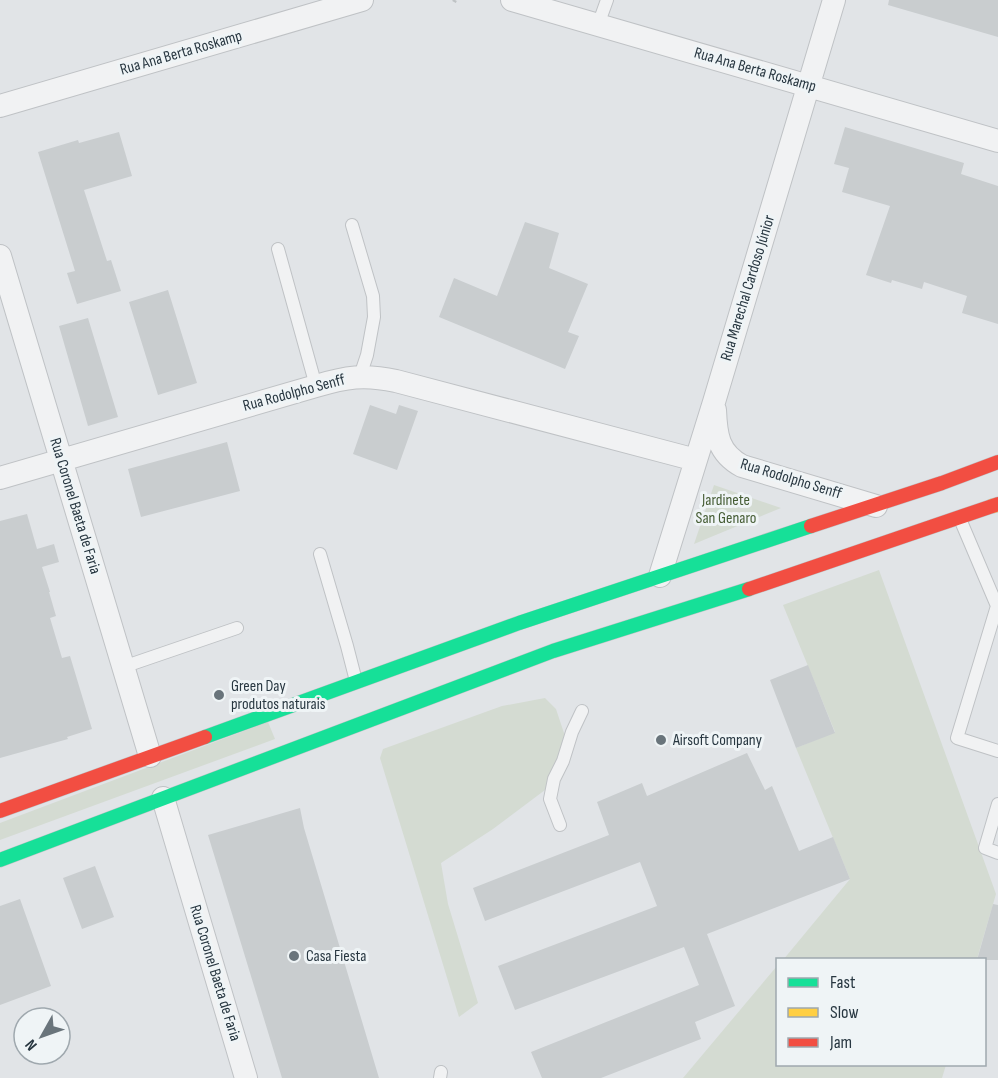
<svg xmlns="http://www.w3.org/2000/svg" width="998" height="1078" viewBox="0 0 998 1078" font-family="'Sofia Sans Condensed',sans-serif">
<rect width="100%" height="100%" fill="#e1e4e7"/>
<!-- green -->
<path fill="#d4dbd2" d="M 714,485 L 781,508 L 694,544 Z
M 879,570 L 996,894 L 977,959 L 783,960 L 850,879 L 796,748 L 835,732 L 783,605 Z
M 545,698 L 556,709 L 567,742 L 545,790 L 493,829 L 441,863 L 448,904 L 478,1003 L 459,1017 L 380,758 L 383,749 L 502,706 Z
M 268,722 L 275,739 L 0,840 L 0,823 Z
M 777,966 L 778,1064 L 946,1065 L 942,1078 L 683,1078 Z"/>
<!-- building -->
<path fill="#c9cdcf" d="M 889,0 L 998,0 L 998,37 L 888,5 Z
M 845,127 L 964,163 L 961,174 L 998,186 L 998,324 L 962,313 L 967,296 L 924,282 L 922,289 L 892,280 L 891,283 L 866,275 L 890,206 L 842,192 L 849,168 L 834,164 Z
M 119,132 L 132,176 L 84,190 L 107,261 L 111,260 L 121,291 L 77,304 L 67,273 L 75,271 L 38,152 L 78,140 L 79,143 Z
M 525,222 L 559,233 L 549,268 L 588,284 L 568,332 L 579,336 L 565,369 L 439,317 L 454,278 L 497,296 Z
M 168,290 L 197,383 L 158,395 L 129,302 Z
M 88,318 L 118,417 L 88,426 L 59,326 Z
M 370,405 L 396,414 L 399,405 L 418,411 L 397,470 L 353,454 Z
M 227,442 L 240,491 L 141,517 L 128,469 Z
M 27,514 L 37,549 L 54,544 L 59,562 L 42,567 L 50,592 L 49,592 L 56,616 L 50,618 L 62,658 L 70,656 L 92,729 L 67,737 L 68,739 L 0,758 L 0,521 Z
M 808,665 L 835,733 L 796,748 L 770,680 Z
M 747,753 L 765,790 L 772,786 L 799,851 L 833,837 L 850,879 L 707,934 L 735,1006 L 695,1022 L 701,1039 L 601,1078 L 542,1078 L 531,1052 L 699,985 L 684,947 L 515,1010 L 498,966 L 657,906 L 640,862 L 485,921 L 473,888 L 609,835 L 597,802 L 642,783 L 647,796 Z
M 300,808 L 304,828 L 379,1078 L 282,1078 L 208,835 Z
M 95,866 L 114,917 L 82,929 L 63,878 Z
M 20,899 L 51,986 L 0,1005 L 0,906 Z
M 993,904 L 998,905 L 998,960 L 977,960 Z"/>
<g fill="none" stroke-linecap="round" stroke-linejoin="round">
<defs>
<path id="lane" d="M 598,25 L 607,0
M 352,225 L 373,296 L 374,317 L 367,355 L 360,376
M 278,249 L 316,386
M 960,519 L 997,606
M 320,554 L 347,646 L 356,681
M 998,606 L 997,606 L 957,738 L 998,751
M 123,667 L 237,628
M 998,804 L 985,848 L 998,853
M 560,825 L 550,799 L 554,779 L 563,761 L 572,732 L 582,711
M 440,1078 L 441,1072"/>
<path id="street" d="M 512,0 L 998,141
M 0,106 L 362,0
M 0,256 L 150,756
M 715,410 C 716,435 718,453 742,466 L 876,506
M 0,478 L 316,386 C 346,377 364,374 396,381 L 696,460
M 660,576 L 714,402 L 834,0
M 163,798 L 246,1078"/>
<path id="fast" d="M 205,737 L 519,623 L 811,526
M 0,860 L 553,651 L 749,589"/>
<path id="slow" d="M 992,506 L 998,505"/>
<path id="jam" d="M 811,526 L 942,483 L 998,462
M 749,589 L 998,504
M 0,811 L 205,737"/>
</defs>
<!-- lane casing -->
<use href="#lane" stroke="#bfc2c5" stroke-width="14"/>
<!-- street casing -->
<use href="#street" stroke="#bfc2c5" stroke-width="24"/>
<!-- fast casing -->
<use href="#fast" stroke="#bfc2c5" stroke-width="15"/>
<!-- slow casing -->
<use href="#slow" stroke="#bfc2c5" stroke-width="15"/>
<!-- jam casing -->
<use href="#jam" stroke="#bfc2c5" stroke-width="15"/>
<!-- path -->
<path stroke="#bfc3c5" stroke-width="4" stroke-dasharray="4.5 4.5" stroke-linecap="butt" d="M 454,2 L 455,0"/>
<!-- lane -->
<use href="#lane" stroke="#f1f2f3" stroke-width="12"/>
<!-- street -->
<use href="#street" stroke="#f1f2f3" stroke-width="22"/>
<!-- fast -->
<use href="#fast" stroke="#16e098" stroke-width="14"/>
<!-- slow -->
<use href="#slow" stroke="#ffcf43" stroke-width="14"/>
<!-- jam -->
<use href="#jam" stroke="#f24e42" stroke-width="14"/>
</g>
<!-- markers -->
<g fill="#69747b" stroke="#eff4f6" stroke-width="2">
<circle cx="219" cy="695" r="6"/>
<circle cx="661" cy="740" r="6"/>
<circle cx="294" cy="956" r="6"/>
</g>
<g text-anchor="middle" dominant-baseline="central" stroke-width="6" stroke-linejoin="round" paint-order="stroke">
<!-- street labels -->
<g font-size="16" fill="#283741" stroke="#eff4f6">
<text transform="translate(181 53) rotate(-16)">Rua Ana Berta Roskamp</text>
<text transform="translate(755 70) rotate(16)">Rua Ana Berta Roskamp</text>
<text transform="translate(748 288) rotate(-73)">Rua Marechal Cardoso Júnior</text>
<text transform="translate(294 393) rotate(-15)">Rua Rodolpho Senff</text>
<text transform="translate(791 479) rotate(17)">Rua Rodolpho Senff</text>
<text transform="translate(75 506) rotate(73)">Rua Coronel Baeta de Faria</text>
<text transform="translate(215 973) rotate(73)">Rua Coronel Baeta de Faria</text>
</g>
<!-- park labels -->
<g font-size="16" fill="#465d35" stroke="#eff4f6">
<text x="726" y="500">Jardinete<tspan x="726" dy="18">San Genaro</tspan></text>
</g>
<!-- poi labels -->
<g font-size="16" fill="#283741" stroke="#eff4f6" text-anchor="start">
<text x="231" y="686">Green Day<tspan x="231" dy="18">produtos naturais</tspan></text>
<text x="673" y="740">Airsoft Company</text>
<text x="306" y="956">Casa Fiesta</text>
</g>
</g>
<!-- legend -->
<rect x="776" y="958" width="210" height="108" fill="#eff4f6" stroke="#9fa8ae" stroke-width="1.5"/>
<rect x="788" y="978" width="30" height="9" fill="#16e098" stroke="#9fa8ae" stroke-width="1.5"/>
<text x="830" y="988" font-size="18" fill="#283741">Fast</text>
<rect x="788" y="1008" width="30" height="9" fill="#ffcf43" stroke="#9fa8ae" stroke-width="1.5"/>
<text x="830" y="1018" font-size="18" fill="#283741">Slow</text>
<rect x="788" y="1038" width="30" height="9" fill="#f24e42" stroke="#9fa8ae" stroke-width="1.5"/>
<text x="830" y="1048" font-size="18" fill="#283741">Jam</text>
<!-- north arrow -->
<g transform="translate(42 1036) rotate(230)"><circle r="28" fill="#eff4f6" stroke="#9fa8ae" stroke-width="1.5"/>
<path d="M0-4.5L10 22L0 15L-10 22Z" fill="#69747b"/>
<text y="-9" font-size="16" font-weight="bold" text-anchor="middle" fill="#283741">N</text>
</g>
</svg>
